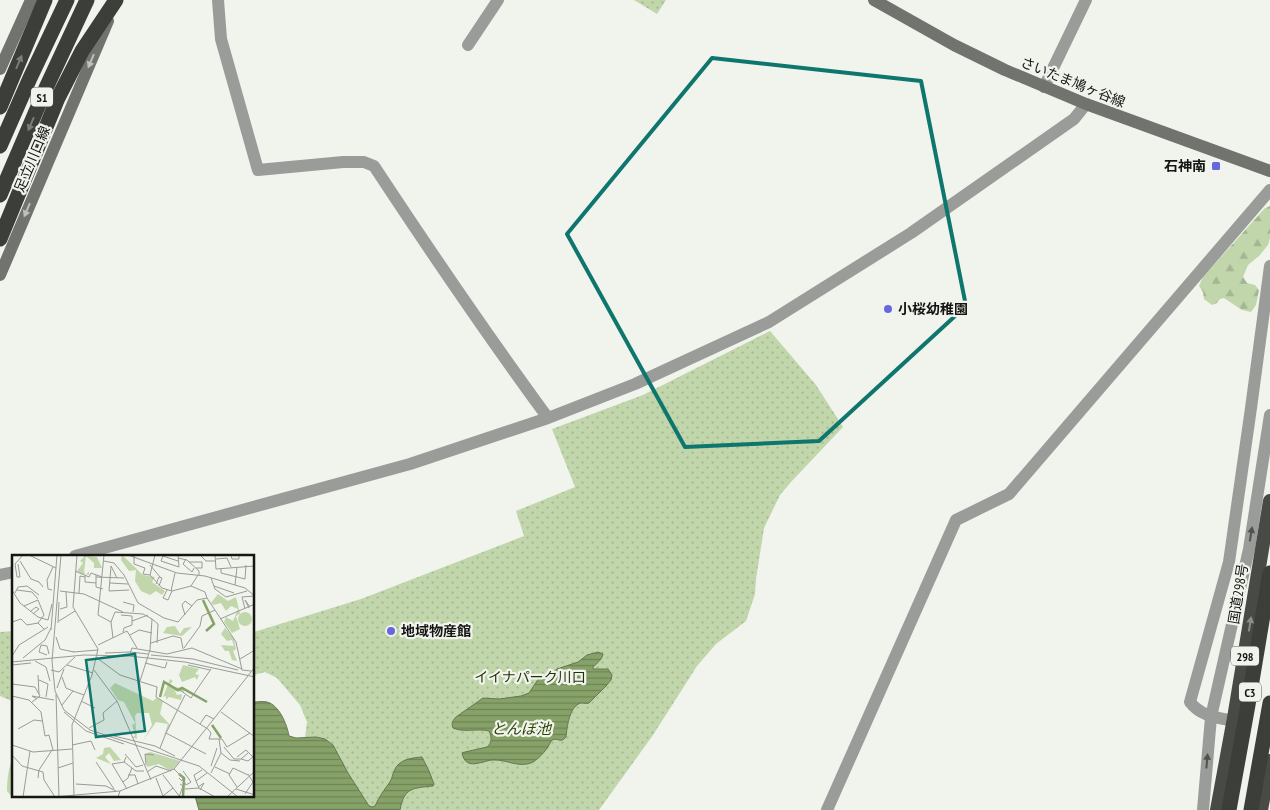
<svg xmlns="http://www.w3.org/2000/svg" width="1270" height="810" viewBox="0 0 1270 810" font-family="'PT Sans Narrow','Noto Sans JP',sans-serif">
<defs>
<pattern id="forest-firs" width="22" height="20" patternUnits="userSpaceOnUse" patternTransform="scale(1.25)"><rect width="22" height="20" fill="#c1d6ab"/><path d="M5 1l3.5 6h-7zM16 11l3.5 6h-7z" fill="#a5b792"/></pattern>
<pattern id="park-dots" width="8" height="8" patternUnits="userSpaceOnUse" patternTransform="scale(1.25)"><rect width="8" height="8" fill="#c1d6ab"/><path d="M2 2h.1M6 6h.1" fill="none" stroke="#a5b792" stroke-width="1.8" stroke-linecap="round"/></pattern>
<pattern id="water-rules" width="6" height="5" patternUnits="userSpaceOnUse" patternTransform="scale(1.25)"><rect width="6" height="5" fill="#87a269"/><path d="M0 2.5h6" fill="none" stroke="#6d8355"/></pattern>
</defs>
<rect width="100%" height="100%" fill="#f0f4ed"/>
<!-- grass -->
<path fill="#c1d6ab" d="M 14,754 L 14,796 L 24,796 L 21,798 L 12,797 L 7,791 C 7,778 9,765 14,754 Z"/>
<!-- forest -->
<path fill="url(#forest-firs)" d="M 1270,206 L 1270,238 L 1268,245 L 1259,256 L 1248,265 L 1243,277 L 1247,283 L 1255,285 L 1259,290 L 1256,305 L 1251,312 L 1242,310 L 1224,298 L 1220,299 L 1217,303 L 1212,305 L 1204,299 L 1203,292 L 1199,286 L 1203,277 L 1265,208 Z"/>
<!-- park -->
<path fill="url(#park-dots)" d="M 634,0 L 666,0 L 657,14 Z
M 770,331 L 816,385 L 843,427 L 791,482 L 780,495 L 764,528 L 756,579 L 755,594 L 746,621 L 716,644 L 697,666 L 653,735 L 599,810 L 296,810 L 307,722 L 300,705 L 277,678 L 265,672 L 254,675 L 254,632 L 361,599 L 524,536 L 516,511 L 575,487 L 552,429 L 643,395 Z
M 14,631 L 14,702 L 0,696 L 0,632 Z"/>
<!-- water -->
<path fill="url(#water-rules)" stroke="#657850" d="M 598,652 L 603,654 C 602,660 597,663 593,667 L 593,669 L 608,669 L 612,675 L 611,680 L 606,686 L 589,703 C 587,704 584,703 581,703 C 569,706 567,728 566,737 C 560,744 558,737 552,740 C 551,741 549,745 548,747 C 543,754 535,763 527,764 C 516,766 506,760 495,760 C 484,759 466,773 462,753 L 465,752 L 487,747 C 492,743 492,737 489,731 C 477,728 464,733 453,728 C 451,723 453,720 456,717 L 483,698 L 499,699 L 521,696 L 529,693 L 539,678 L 543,676 L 553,672 L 557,669 L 578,662 L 587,655 Z
M 254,702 C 257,702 263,701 267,702 C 279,705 287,724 289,736 L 296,738 L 316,737 L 325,739 L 333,745 L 348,773 L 369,806 L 372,807 L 375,806 C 379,797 384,790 390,782 C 392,778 393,774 394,771 C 399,759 411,758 422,757 L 429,771 L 434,784 L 433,786 C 412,788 404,788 400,810 L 199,810 L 195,796 L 254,796 Z"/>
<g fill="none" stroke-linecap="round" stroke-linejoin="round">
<!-- minor -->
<path stroke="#9a9c99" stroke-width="12" d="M 218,0 L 221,39 L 258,170 L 343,162 L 364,162 L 374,166 C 430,251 487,335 548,418
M 468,45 L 498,0
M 1044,87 L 1086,0
M 75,556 L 410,464 L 548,418 L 635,384 L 769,322 L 911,233 L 1074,119 L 1086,104
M 0,575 L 14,572
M 1229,720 C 1213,717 1200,715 1190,702 L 1229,562 L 1251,408 L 1270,266
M 827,810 L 956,520 L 1009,494 L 1270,190
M 1203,810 L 1211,717 L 1249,549 L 1270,415"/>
<!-- secondary -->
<path stroke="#71736f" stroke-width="12" d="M 874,0 L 954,45 L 1005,70 L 1086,104 L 1270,171
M 0,69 L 31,0
M 0,275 L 108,21"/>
<!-- trunk -->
<path stroke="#484a45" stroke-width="14" d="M 1217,810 L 1234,718 L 1270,501
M 1261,810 L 1270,761"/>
<!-- motorway -->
<path stroke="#3b3e39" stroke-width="15" d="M 0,107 L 45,0
M 0,146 L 30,78 L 67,0
M 0,195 L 46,88 L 87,0
M 0,239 L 58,98 L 82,51 L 116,0
M 1229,810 L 1248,705 L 1270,573
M 1251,810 L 1270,703"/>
</g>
<!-- one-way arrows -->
<defs><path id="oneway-solid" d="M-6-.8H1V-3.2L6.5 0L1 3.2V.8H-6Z" transform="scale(1.25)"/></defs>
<g fill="#bdc0bb">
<use href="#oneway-solid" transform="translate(91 61) rotate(113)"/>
<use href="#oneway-solid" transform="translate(27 210) rotate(113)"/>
</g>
<g fill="#7a7e78">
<use href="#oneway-solid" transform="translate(19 62) rotate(-67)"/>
<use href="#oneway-solid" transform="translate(31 124) rotate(113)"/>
</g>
<g fill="#515250">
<use href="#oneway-solid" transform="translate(1251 534) rotate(-81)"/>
<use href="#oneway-solid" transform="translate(1207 761) rotate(-85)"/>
</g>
<use fill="#8b8e88" href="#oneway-solid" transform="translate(1250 624) rotate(-81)"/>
<!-- marked area -->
<path fill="none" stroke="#0f766e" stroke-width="4" stroke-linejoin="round" d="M 712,58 L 921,81 L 966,306 L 819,441 L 685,447 L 567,234 Z"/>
<!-- markers -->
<g fill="#6667e0" stroke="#f0f4ed" stroke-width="2">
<rect x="1211" y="161" width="10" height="10" rx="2.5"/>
<circle cx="888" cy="309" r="5"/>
<circle cx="391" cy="631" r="5"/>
</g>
<g text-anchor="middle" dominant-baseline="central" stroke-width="4.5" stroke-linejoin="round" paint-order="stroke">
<!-- shield labels -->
<g fill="#f0f4ed" stroke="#575955" stroke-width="1">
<rect x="31" y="87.5" width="22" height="19" rx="4"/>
<rect x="1231" y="646.5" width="28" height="19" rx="4"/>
<rect x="1239" y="682.5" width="22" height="19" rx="4"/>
</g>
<g font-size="12" font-weight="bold" fill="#151614">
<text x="42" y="97">S1</text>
<text x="1245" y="656">298</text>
<text x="1250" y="692">C3</text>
</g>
<!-- street labels -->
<g font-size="14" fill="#151614" stroke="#f0f4ed">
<text transform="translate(1073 82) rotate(22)">さいたま鳩ヶ谷線</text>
<text transform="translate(32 159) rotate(-67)">足立川口線</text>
<text transform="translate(1238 594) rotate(-81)">国道298号</text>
</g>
<!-- poi labels -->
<g font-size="14" font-weight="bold" fill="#151614" stroke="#f0f4ed" text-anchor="start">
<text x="1206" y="166" text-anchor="end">石神南</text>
<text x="898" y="309">小桜幼稚園</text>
<text x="401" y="631">地域物産館</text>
</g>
<!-- park labels -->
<g font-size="14" fill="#1f3004" stroke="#f0f4ed">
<text x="530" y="677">イイナパーク川口</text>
</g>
<!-- water labels -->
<g font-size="15" font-style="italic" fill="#2d4504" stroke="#f0f4ed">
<text x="521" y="728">とんぼ池</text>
</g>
</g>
<!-- overview -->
<g transform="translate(12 555)">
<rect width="242" height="242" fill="#f0f4ed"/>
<path d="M226 64a7 7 0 1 1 14 0a7 7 0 1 1-14 0Z" fill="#c1d6ab"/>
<path d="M 69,0 L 85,2 L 90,13 L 82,13 L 82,8 L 74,1 L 72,17 L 74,20 L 77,16 L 77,20 L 70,19 L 65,16 L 71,8 L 68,6 L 72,2 ZM 110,0 L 131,20 L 143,22 L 140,27 L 153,36 L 150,40 L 144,36 L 138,40 L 129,36 L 123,26 L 124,15 L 117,16 L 109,5 ZM 206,39 L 216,46 L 224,42 L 228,59 L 224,61 L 228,74 L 220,78 L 212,67 L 214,62 L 221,66 L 226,54 L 219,51 L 214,56 L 209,48 L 201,50 L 199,48 ZM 163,71 L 168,79 L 172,73 L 180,72 L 170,81 L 151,78 L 155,72 ZM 213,73 L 222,84 L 224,94 L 221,96 L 225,106 L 220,105 L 217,96 L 213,96 L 209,90 L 222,91 L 220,85 L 215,86 L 209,79 ZM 171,110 L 187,114 L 183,119 L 187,120 L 185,125 L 183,122 L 170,127 L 167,120 ZM 158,124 L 161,126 L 158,129 L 160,132 L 172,133 L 172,137 L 163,136 L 165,140 L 170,139 L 169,145 L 157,142 L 154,145 L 154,141 L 151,142 Z" fill="#c1d6ab"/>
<path d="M 98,192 L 109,205 L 102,206 L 97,198 L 93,202 L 99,209 L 84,203 L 91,199 L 92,193 Z" fill="#c1d6ab"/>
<path d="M 103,128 L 141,146 L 144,143 L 151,146 L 148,159 L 158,170 L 152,181 L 156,169 L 144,167 L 131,186 L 140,170 L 137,158 L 125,158 L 123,161 L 125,184 L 120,182 L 123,181 L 120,170 L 123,168 L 112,147 L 106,145 L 98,133 ZM 138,197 L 168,206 L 159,216 L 147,209 L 135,212 L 133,199 Z" fill="#c1d6ab"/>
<path fill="none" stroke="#87a269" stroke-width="2.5" d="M 191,45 L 202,69 L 194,76M 148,142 L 152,127 L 166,135 L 170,133 L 195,147M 200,170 L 209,183M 167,219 L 172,223 L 171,242"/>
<path fill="none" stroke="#989b96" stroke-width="1" d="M 17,0 L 44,13M 49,0 L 40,106 L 43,136 L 52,155 L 78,175 L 187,211 L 226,242M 92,0 L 86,60 L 99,67 L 101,83M 116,0 L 165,18 L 193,21 L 233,33 L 243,41M 143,0 L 138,20 L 150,33 L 160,36 L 179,31 L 186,20M 148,0 L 166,6M 188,0 L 194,6 L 204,6M 203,0 L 204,14 L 243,11M 219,0 L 220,4 L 227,4 L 227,0M 122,1 L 122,9 L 133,13 L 131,19 L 138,20M 151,1 L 149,6 L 167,12 L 166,0M 166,3 L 175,5 L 187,16 L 187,20M 174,4 L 171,9 L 180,17 L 182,13M 204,4 L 215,3 L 219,12M 8,6 L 19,24 L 27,27 L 31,32M 92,6 L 102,8 L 112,20 L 126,48 L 152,63 L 166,67 L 185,45 L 195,43 L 224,87 L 230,115 L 239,116M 177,7 L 190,7 L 190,13 L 184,13M 6,9 L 8,22 L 5,22 L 3,9 L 11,0M 138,10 L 148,22M 209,13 L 209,18 L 233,24 L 234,10M 63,16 L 77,22 L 79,18 L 90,22M 84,20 L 84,32 L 91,34M 73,21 L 73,27 L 84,28M 84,22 L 112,23M 105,23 L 99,11 L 97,36 L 117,35M 199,23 L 203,34 L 214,42 L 235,36M 98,28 L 116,29M 144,29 L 147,22 L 150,23 L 147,31M 223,30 L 225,12M 179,31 L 193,37 L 195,43M 202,31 L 222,38M 0,35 L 8,48 L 26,62 L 36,65 L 40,49M 5,35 L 20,37 L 26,44M 40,35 L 36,34 L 35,25 L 41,12M 155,35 L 151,43 L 156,45 L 160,36M 48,36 L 72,39 L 111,57M 159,36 L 163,18M 3,38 L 6,32 L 15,31 L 27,40M 67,38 L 68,21 L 73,22M 111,47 L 122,50 L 121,57M 12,51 L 26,45 L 32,60 L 26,68M 237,53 L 233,45 L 238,52M 48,54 L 55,52 L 54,37M 233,54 L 230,42 L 242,41M 19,56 L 24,52 L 27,54 L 21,59M 109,60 L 120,61 L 120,70 L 112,73 L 111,77M 173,60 L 170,50 L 173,46 L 180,51M 140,64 L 146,69 L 145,88M 208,64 L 243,49M 47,66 L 63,56M 120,66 L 136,60M 0,67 L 9,64 L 15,70 L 26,68 L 32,74M 99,67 L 103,57 L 131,59 L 140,64 L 138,95 L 128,126M 46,68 L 47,47M 39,75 L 45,0M 118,80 L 127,75 L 140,78M 44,82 L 48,94 L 62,97M 139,88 L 161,81 L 169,83 L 171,94M 86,90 L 115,76 L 125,93M 172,93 L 188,71 L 190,61 L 203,55M 61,97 L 86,95M 118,97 L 136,99M 93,98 L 118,97M 118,98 L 120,93 L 155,99 L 180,93 L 230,114M 35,100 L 27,97 L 29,90 L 35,91 L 37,99M 139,100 L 181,104 L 226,115M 0,101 L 7,90 L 36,72M 11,103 L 33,85 L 39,73M 85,103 L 108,120 L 145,132 L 144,142 L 196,174 L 199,178 L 197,184 L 210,184 L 215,192 L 238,178M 228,104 L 243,95M 23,106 L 34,112 L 38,126M 0,107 L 72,100 L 117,101 L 173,107 L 243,122M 133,108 L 153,113 L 155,107M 0,110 L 19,108M 55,110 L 81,118M 176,110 L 198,115M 39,115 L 47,117 L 63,102M 82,115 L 105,146 L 139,225M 26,120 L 27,139M 50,122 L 54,133 L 61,136M 27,125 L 36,129 L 34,142M 0,129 L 23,132 L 28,141 L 20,147M 45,133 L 52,114M 168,135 L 179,143 L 199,114M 44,139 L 47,242M 173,140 L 154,178 L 194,199M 0,141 L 17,145 L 29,157 L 33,181 L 37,180 L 41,195M 25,144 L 20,141 L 42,145M 69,146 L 83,153M 50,150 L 61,136 L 72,140M 52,157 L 74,176 L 112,189M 209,157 L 243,182M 188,169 L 194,160 L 202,164M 77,173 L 92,165 L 91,158 L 105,146M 6,174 L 22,165 L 30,166M 102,181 L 143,191 L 163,201M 0,190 L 21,197 L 60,194M 60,190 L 79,186 L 83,195M 212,192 L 222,204 L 229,204 L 236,198M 148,193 L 154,178M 209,198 L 218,205 L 228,206M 113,199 L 124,212 L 131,210M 0,200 L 10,211 L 31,217 L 32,225 L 43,242M 114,202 L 112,207 L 100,209 L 115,234M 225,202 L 234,195 L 243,204M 229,204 L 236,206 L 243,200M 84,207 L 102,234M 112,207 L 124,216 L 132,216M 134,210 L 133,199 L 142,200M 199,211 L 205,193M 203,212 L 218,219M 46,213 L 61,208M 162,214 L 171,223 L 170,226 L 167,223M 135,217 L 144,211 L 159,216M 199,218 L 209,198 L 207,184M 116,220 L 123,220 L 126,229M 151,220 L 168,242M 26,223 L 27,215 L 40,195M 144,223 L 151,241 L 161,233M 171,224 L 174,230 L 179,227 L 171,216M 184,226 L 182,220 L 190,215M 111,227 L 116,223 L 120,213M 64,229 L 94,231 L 104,236M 186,232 L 192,228 L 188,235M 225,232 L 217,220 L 221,213 L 236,220M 187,233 L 184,226 L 195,218M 173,234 L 187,233 L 203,242M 224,234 L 243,240M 233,239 L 241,227 L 236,219M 11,242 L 18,196M 42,242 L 108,236M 62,242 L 60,170 L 80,120 L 86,94 L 61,52 L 65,0M 106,242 L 108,236 L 162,214 L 243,112M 167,242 L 171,231 L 168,229M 215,242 L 243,216"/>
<path fill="#0f766e" fill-opacity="0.15" stroke="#0f766e" stroke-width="2.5" d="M 123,99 L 133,176 L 84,182 L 74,105 Z"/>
<rect width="242" height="242" fill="none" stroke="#151614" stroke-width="2.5"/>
</g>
</svg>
